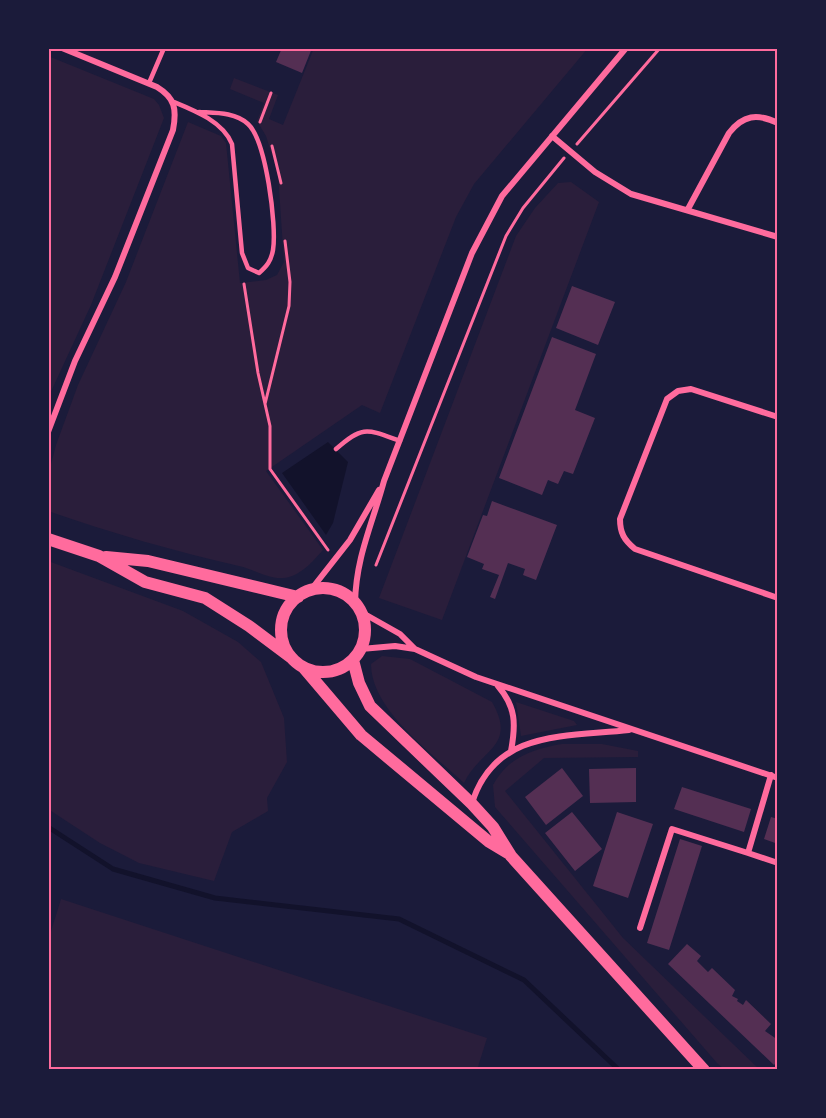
<svg xmlns="http://www.w3.org/2000/svg" width="826" height="1118" viewBox="0 0 826 1118" font-family="Lora,serif">
<rect width="100%" height="100%" fill="#1b1b3a"/>
<!-- green -->
<path fill="#2a1e3b" d="M 314,48 L 588,48 L 474,184 L 456,217 L 380,413 L 362,405 L 266,471 L 323,550 C 313,561 300,577 283,578 C 268,579 253,569 239,566 C 174,551 111,533 48,511 L 48,476 L 56,445 L 78,385 L 126,282 L 188,122 L 221,136 L 226,143 L 240,283 L 266,280 L 277,275 L 284,262 L 278,174 L 266,136 L 257,121 L 264,103 L 230,89 L 234,78 L 278,95 L 269,119 L 283,125 Z
M 48,56 L 154,99 L 159,105 L 164,118 L 91,305 L 48,398 Z
M 571,182 L 599,202 L 442,620 L 379,598 L 516,236 L 535,208 L 558,183 Z
M 48,561 L 183,611 L 238,642 L 261,662 L 284,718 L 287,762 L 267,798 L 268,811 L 232,832 L 214,881 L 139,863 L 100,843 L 48,809 Z
M 382,656 L 410,659 L 492,702 C 518,747 479,750 464,783 C 432,753 371,710 371,664 Z
M 516,702 L 574,721 L 577,725 L 521,736 Z
M 562,744 L 602,744 L 638,751 L 638,757 L 544,758 L 505,791 L 623,938 L 760,1070 L 725,1070 L 717,1063 L 495,807 L 493,785 C 508,757 533,749 562,744 Z
M 61,899 L 487,1038 L 477,1070 L 48,1070 L 48,941 Z"/>
<!-- water -->
<path fill="#12122b" d="M 328,442 L 348,462 L 333,523 L 326,535 L 282,473 Z"/>
<g fill="none" stroke-linecap="round" stroke-linejoin="round">
<!-- stream -->
<path stroke="#12122b" stroke-width="5" d="M 48,827 L 113,869 L 215,898 L 399,919 L 524,980 L 619,1070"/>
</g>
<!-- building -->
<path fill="#542f53" d="M 282,48 L 312,48 L 302,73 L 276,62 Z
M 572,286 L 615,302 L 598,345 L 556,328 Z
M 552,337 L 596,354 L 575,410 L 595,418 L 573,474 L 564,471 L 558,484 L 548,480 L 542,495 L 499,478 Z
M 492,501 L 557,525 L 536,580 L 523,575 L 525,569 L 508,563 L 495,599 L 490,597 L 499,575 L 482,569 L 484,564 L 467,557 L 483,515 L 487,516 Z
M 562,768 L 583,796 L 546,825 L 525,797 Z
M 636,768 L 636,802 L 590,803 L 589,769 Z
M 682,787 L 751,809 L 744,832 L 674,809 Z
M 572,812 L 602,849 L 575,871 L 545,833 Z
M 617,812 L 653,824 L 628,898 L 593,886 Z
M 771,817 L 778,819 L 778,844 L 764,839 Z
M 680,839 L 702,846 L 669,950 L 647,943 Z
M 687,944 L 701,956 L 697,961 L 708,972 L 712,968 L 735,990 L 732,996 L 738,999 L 737,1001 L 743,1005 L 746,1000 L 771,1024 L 765,1031 L 778,1040 L 778,1061 L 774,1065 L 668,964 Z"/>
<g fill="none" stroke-linecap="round" stroke-linejoin="round">
<!-- path -->
<path stroke="#ff6b9d" stroke-width="3" d="M 260,122 L 271,93
M 577,144 L 660,48
M 272,146 L 281,183
M 244,284 L 258,373 L 270,426 L 270,469 L 328,550
M 265,404 L 289,306 L 290,282 L 285,241
M 376,565 L 506,236 L 523,208 L 564,158"/>
<!-- service -->
<path stroke="#ff6b9d" stroke-width="4.5" d="M 149,83 L 164,48
M 174,102 C 196,111 223,122 232,144 L 242,253 L 248,268 L 259,273 C 267,266 271,261 273,250 C 277,226 266,140 248,124 C 235,112 215,113 199,112
M 336,449 C 363,425 367,429 400,441"/>
<!-- minor -->
<path stroke="#ff6b9d" stroke-width="6" d="M 552,136 L 595,172 L 631,194 L 778,237
M 688,209 L 729,133 C 743,115 757,113 778,123
M 778,417 L 691,389 L 678,391 L 667,399 L 620,519 C 620,533 624,540 635,549 L 778,598
M 48,432 L 75,361 L 115,277 L 173,130 C 177,109 175,98 157,87 L 62,48
M 310,591 L 350,540 L 379,490
M 355,603 C 356,557 372,525 384,481 L 472,253 L 502,196 L 626,48
M 361,612 L 400,634 L 415,649 L 476,677 L 778,778
M 361,649 L 395,646 L 415,649
M 498,686 C 516,707 516,724 511,751
M 771,775 L 748,853 L 778,863
M 472,803 C 495,729 567,737 629,730
M 640,928 L 672,829 L 748,853"/>
<!-- secondary -->
<path stroke="#ff6b9d" stroke-width="12" d="M 48,539 L 99,556 L 145,582 L 205,598 L 249,626 L 293,659
M 106,557 L 148,561 L 298,597
M281 630a42 42 0 1 1 84 0a42 42 0 1 1-84 0Z
M 353,660 L 359,683 L 370,706 L 472,804 L 493,827 L 511,856 L 704,1070
M 304,668 L 361,735 L 488,841 L 508,853"/>
</g>
<!-- border -->
<rect width="826" height="1118" fill="none" stroke="#1b1b3a" stroke-width="99"/>
<rect x="50" y="50" width="726" height="1018" fill="none" stroke="#ff6b9d" stroke-width="2"/>
</svg>
